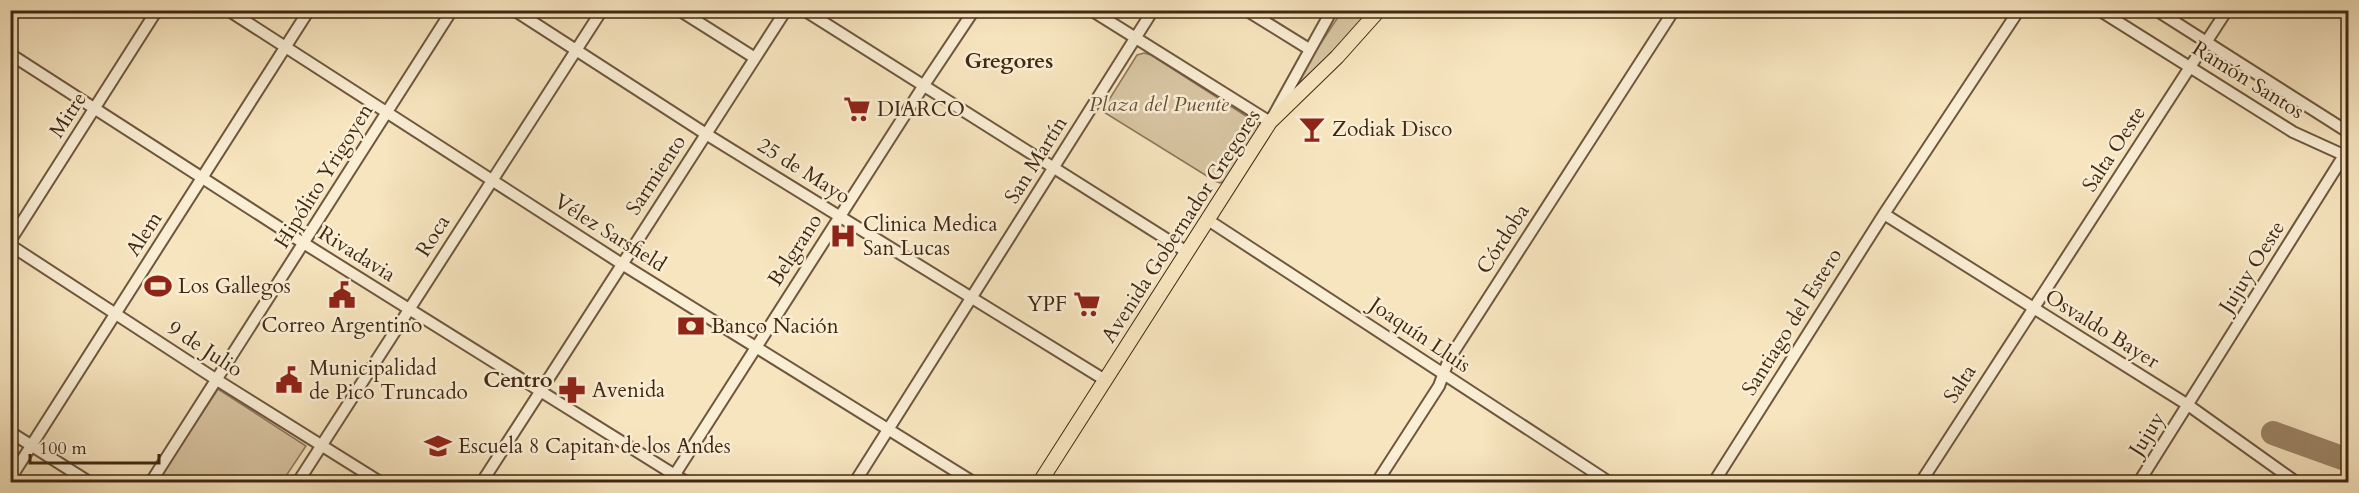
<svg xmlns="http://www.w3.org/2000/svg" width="2359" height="493" viewBox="0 0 2359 493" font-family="Cardo,serif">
<rect width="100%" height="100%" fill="#f7e5bf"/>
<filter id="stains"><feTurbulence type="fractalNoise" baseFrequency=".00333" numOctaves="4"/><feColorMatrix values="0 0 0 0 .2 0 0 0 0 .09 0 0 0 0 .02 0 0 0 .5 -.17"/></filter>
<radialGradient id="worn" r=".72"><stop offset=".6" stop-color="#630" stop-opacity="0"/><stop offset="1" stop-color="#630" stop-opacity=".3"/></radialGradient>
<!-- green -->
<path fill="#d8c5a2" stroke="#8c765a" stroke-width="1.5" d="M 1342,11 L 1373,11 L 1294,93 L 1292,87 Z
M 1144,53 L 1151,55 L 1257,123 L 1258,130 L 1225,181 L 1220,183 L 1215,181 L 1102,111 L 1137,55 Z
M 218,389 L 306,446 L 282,482 L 157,482 Z"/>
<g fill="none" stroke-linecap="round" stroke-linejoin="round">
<!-- taxiway -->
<path stroke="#9c8668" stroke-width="24" d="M 2273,433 L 2348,460"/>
<defs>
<path id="minor" d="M 228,10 L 622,264 L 973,482
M 514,10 L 706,134 L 1105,380
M 679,10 L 755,58
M 804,10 L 1187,252
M 1091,10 L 1270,122 L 1332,10
M 1246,10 L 1309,49
M 2099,10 L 2293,132 L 2348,157
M 2156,10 L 2348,132
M 10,19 L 16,10
M 10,54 L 305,244 L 686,482
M 1884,214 L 2188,405 L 2296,482
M 1208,220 L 1609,482
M 10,241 L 157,10
M 10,245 L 217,380 L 380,482
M 10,432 L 89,482
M 10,479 L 309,10
M 151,482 L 452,10
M 298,482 L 602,10
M 482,482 L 786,10
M 670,482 L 924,85 L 974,10
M 855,482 L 1153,10
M 1377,482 L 1439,386 L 1449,359 L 1674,10
M 1714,482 L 1884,214 L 2019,10
M 1921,482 L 2227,10
M 2139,482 L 2348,149"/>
<path id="major" d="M 1040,482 L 1270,122 L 1337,57 L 1379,10"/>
</defs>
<!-- minor casing -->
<use href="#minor" stroke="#6e573d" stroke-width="14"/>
<!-- major casing -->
<use href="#major" stroke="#402812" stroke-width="16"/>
<!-- minor -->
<use href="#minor" stroke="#faeed5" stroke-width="10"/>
<!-- major -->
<use href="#major" stroke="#f7e5bf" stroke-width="14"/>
</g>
<!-- icons -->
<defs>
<symbol id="supermarket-bare" viewBox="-9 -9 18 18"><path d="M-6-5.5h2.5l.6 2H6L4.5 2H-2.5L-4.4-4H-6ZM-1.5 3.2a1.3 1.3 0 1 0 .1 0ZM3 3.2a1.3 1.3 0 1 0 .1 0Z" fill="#8f2418" stroke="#faeed5" stroke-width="2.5" paint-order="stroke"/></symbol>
<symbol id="bar-bare" viewBox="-9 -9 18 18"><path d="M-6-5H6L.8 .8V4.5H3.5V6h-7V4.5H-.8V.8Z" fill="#8f2418" stroke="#faeed5" stroke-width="2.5" paint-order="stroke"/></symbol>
<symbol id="hospital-bare" viewBox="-9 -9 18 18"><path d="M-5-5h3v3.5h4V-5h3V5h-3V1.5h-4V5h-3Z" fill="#8f2418" stroke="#faeed5" stroke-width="2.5" paint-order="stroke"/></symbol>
<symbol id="stadium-bare" viewBox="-9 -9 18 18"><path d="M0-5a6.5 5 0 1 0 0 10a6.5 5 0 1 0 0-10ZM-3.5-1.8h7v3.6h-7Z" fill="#8f2418" stroke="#faeed5" stroke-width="2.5" paint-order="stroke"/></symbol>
<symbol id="civic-bare" viewBox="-9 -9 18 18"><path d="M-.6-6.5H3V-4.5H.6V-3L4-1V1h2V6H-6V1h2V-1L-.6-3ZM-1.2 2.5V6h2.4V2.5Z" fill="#8f2418" stroke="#faeed5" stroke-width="2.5" paint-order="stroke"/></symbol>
<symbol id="bank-bare" viewBox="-9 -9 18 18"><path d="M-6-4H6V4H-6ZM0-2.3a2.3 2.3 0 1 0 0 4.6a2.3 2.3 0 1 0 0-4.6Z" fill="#8f2418" stroke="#faeed5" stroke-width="2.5" paint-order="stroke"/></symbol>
<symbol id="pharmacy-bare" viewBox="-9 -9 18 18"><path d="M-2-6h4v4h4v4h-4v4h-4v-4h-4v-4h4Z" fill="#8f2418" stroke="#faeed5" stroke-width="2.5" paint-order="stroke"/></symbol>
<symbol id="school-bare" viewBox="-9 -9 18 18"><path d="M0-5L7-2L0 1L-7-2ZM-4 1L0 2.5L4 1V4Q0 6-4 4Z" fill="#8f2418" stroke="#faeed5" stroke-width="2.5" paint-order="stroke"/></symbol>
</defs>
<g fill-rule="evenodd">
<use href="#supermarket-bare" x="838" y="90" width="38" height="38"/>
<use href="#bar-bare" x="1293" y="110" width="38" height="38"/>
<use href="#hospital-bare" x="824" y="217" width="38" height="38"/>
<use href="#stadium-bare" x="139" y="267" width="38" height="38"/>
<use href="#civic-bare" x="323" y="276" width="38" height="38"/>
<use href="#supermarket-bare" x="1068" y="285" width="38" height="38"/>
<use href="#bank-bare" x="672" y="307" width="38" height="38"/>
<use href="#civic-bare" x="270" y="361" width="38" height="38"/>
<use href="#pharmacy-bare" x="553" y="371" width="38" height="38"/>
<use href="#school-bare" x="419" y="427" width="38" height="38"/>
</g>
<g text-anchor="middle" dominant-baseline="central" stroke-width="5" stroke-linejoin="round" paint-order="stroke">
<!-- street labels -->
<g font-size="21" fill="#402812" stroke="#faeed5">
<text transform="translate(2248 80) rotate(32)">Ramón Santos</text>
<text transform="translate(68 115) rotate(-57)">Mitre</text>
<text transform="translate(2114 149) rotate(-57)">Salta Oeste</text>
<text transform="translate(1036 160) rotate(-58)">San Martín</text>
<text transform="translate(804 171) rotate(32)">25 de Mayo</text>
<text transform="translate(656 175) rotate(-57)">Sarmiento</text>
<text transform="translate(324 176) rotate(-58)">Hipólito Yrigoyen</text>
<text transform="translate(1181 226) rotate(-57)">Avenida Gobernador Gregores</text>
<text transform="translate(610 233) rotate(32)">Vélez Sarsfield</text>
<text transform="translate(144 234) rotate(-57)">Alem</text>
<text transform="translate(433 236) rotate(-58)">Roca</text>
<text transform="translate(1503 239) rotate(-57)">Córdoba</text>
<text transform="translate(795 250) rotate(-57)">Belgrano</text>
<text transform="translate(357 254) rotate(32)">Rivadavia</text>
<text transform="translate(2252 267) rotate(-58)">Jujuy Oeste</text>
<text transform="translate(1792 322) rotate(-58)">Santiago del Estero</text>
<text transform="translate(2102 329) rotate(32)">Osvaldo Bayer</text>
<text transform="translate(1420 335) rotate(34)">Joaquín Lluis</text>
<text transform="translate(205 349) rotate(33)">9 de Julio</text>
<text transform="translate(1960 384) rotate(-57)">Salta</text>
<text transform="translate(2147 434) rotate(-58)">Jujuy</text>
</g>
<!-- park labels -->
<g font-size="21" font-style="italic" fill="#664f36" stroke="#faeed5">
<text x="1159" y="104">Plaza del Puente</text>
</g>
<!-- poi labels -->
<g font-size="21" fill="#402812" stroke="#faeed5" text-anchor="start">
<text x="877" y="109">DIARCO</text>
<text x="1332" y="129">Zodiak Disco</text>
<text x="863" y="224">Clinica Medica<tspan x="863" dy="24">San Lucas</tspan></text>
<text x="178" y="286">Los Gallegos</text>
<text x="1067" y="304" text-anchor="end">YPF</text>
<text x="342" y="325" text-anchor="middle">Correo Argentino</text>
<text x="711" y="326">Banco Nación</text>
<text x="309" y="368">Municipalidad<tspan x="309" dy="24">de Pico Truncado</tspan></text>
<text x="592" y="390">Avenida</text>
<text x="458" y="446">Escuela 8 Capitan de los Andes</text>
</g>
<!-- neighbourhood labels -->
<g font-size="22" font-weight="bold" fill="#402812" stroke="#faeed5">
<text x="1009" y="61">Gregores</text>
<text x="518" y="380">Centro</text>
</g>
</g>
<!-- margin -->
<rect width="2359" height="493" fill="none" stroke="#f7e5bf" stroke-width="36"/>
<rect x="12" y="12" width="2335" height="469" fill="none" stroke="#402812" stroke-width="3"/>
<rect x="18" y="18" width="2323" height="457" fill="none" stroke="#402812" stroke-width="1.5"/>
<!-- scale -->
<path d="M30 454v9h129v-9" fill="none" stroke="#402812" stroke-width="3"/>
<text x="39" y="454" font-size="18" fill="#402812" stroke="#faeed5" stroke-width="4.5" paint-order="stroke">100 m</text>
<rect width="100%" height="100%" filter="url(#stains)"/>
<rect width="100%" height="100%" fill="url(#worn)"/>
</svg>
